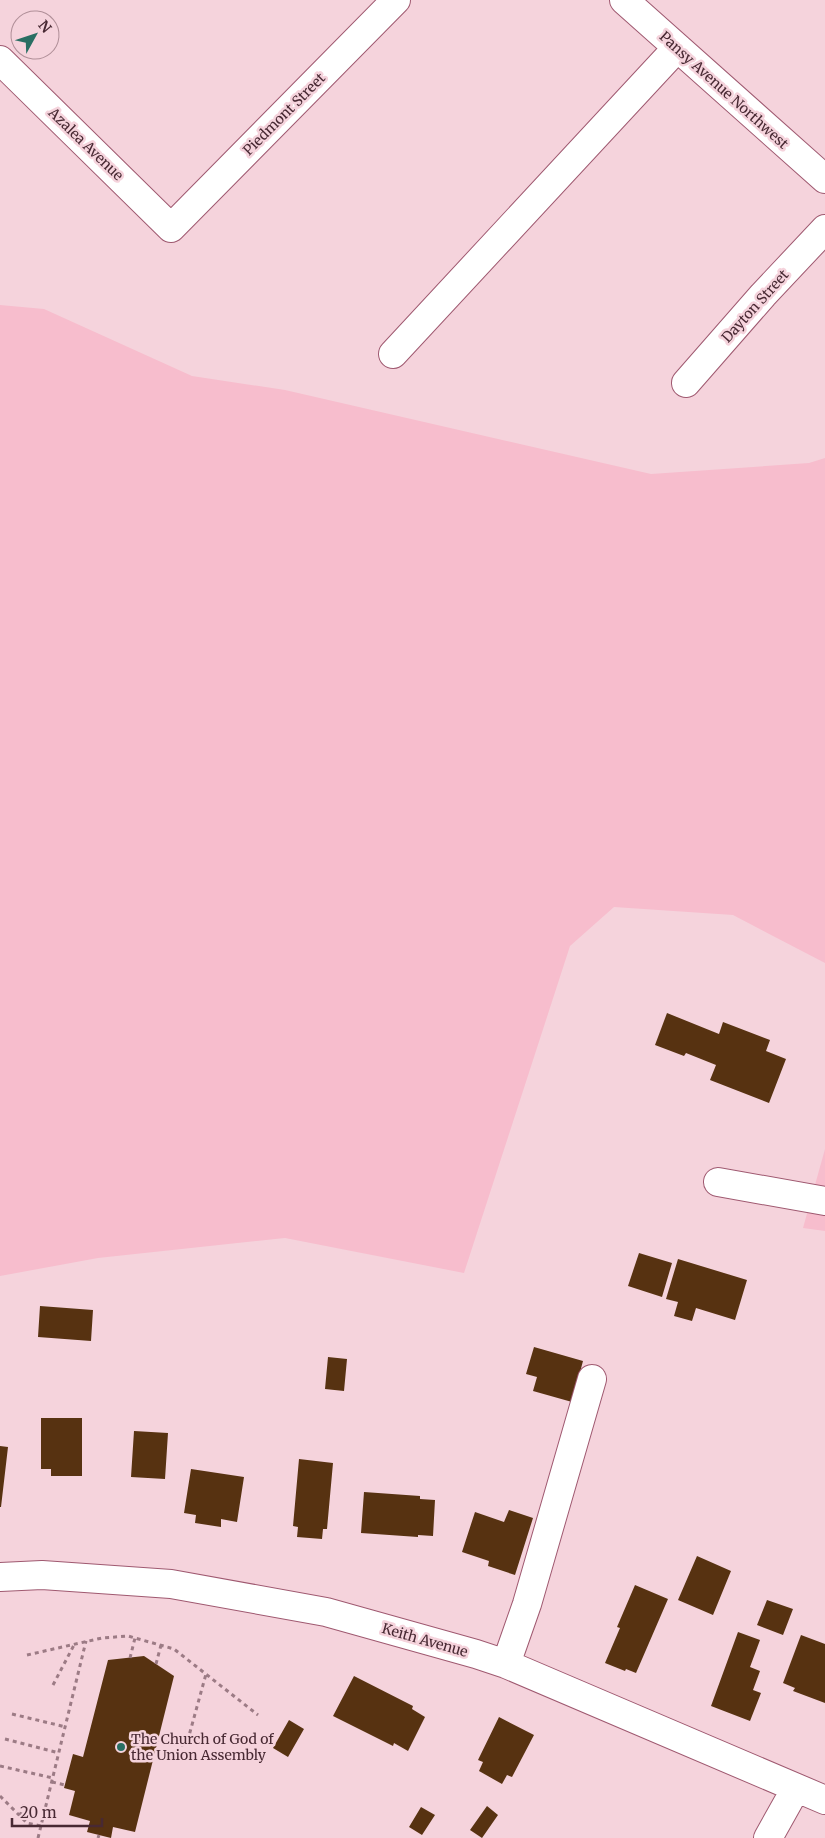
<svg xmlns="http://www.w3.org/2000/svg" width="825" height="1838" viewBox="0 0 825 1838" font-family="Merriweather,serif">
<rect width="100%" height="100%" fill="#f5d3dc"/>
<!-- green -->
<path fill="#f7bdcd" d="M 0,305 L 44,309 L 192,376 L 285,390 L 651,474 L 809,463 L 825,458 L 825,963 L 733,915 L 614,907 L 570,946 L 464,1273 L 285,1238 L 98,1258 L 0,1276 Z
M 825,1149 L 825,1231 L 803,1228 Z"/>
<!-- building -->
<path fill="#573211" d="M 667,1013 L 719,1034 L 723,1022 L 770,1040 L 766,1051 L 786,1059 L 769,1103 L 710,1080 L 716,1065 L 686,1053 L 684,1056 L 655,1045 Z
M 639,1253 L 672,1263 L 662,1297 L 628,1286 Z
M 678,1259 L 747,1280 L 735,1320 L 696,1308 L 692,1321 L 674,1316 L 678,1302 L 666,1299 Z
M 40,1306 L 93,1310 L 91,1341 L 38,1337 Z
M 534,1347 L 583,1361 L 572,1402 L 533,1391 L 537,1377 L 526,1374 Z
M 328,1357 L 347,1359 L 344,1391 L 325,1389 Z
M 41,1418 L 82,1418 L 82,1476 L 51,1476 L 51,1469 L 41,1469 Z
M 134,1431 L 168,1433 L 165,1479 L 131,1477 Z
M 0,1446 L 8,1447 L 1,1507 L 0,1507 Z
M 299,1459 L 333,1463 L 327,1529 L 323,1529 L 322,1539 L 297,1537 L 298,1527 L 293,1526 Z
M 191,1469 L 244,1477 L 237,1522 L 221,1519 L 221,1527 L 195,1523 L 196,1515 L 184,1513 Z
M 364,1492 L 420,1496 L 420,1499 L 435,1500 L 433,1536 L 418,1535 L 418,1537 L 361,1533 Z
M 509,1510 L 533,1518 L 515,1575 L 488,1566 L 489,1561 L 462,1552 L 475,1512 L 504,1522 Z
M 697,1556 L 731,1571 L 713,1615 L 678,1600 Z
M 635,1585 L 668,1599 L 636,1673 L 626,1669 L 625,1671 L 605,1663 L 620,1628 L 617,1627 Z
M 767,1600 L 793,1609 L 783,1635 L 757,1625 Z
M 738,1632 L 760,1640 L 750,1667 L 760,1671 L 753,1690 L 761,1693 L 750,1721 L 711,1706 Z
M 801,1635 L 825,1644 L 825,1703 L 793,1691 L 795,1688 L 783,1683 Z
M 144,1656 L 174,1676 L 135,1832 L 113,1827 L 111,1838 L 87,1832 L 90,1821 L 69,1815 L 75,1791 L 64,1788 L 73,1754 L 83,1757 L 108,1660 Z
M 354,1676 L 413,1706 L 412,1709 L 425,1717 L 408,1751 L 394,1743 L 393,1746 L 333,1716 Z
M 499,1717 L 534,1735 L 512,1777 L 507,1775 L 502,1784 L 479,1771 L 483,1762 L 478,1760 Z
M 289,1720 L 304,1729 L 288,1757 L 273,1748 Z
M 487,1806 L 498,1815 L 482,1838 L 470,1830 Z
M 421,1807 L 435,1815 L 422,1835 L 409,1827 Z"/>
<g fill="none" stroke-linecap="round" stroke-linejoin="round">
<defs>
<path id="minor" d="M 624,0 L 825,179
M 0,60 L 171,228 L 396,0
M 393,354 L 677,48
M 686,383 L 763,295 L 825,229
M 718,1182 L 825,1201
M 0,1577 L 42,1575 L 171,1584 L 326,1612 L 476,1654 L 506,1664 L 825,1800
M 506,1664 L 527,1604 L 592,1379
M 768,1838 L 796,1788"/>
</defs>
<!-- minor casing -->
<use href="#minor" stroke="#9f5970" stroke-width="30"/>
<!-- path -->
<path stroke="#9c7b85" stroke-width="3" stroke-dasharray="4 4" stroke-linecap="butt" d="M 27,1655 L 102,1638 L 128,1636 L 174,1649 L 258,1715
M 130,1658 L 135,1638
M 156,1664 L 161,1645
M 53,1685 L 74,1645
M 12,1714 L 66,1727
M 5,1739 L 59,1753
M 158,1740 L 182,1745 L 187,1743 L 206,1674
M 0,1766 L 53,1778
M 52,1782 L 65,1785
M 0,1796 L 27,1823 L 41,1826
M 20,1816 L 24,1804
M 38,1838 L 86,1641
M 98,1838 L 99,1835"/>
<!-- minor -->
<use href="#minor" stroke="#fff" stroke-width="28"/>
</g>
<!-- markers -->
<circle fill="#296f63" stroke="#f5d3dc" stroke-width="2" cx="121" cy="1747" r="5"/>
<g text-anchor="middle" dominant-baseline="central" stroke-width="5" stroke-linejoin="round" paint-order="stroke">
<!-- street labels -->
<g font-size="14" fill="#482933" stroke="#f5d3dc">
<text transform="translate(724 90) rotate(42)">Pansy Avenue Northwest</text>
<text transform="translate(284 114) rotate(-45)">Piedmont Street</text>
<text transform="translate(86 144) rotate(44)">Azalea Avenue</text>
<text transform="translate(755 306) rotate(-48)">Dayton Street</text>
<text transform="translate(425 1640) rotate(16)">Keith Avenue</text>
</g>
<!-- poi labels -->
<g font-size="14" fill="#482933" stroke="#f5d3dc" text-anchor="start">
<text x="131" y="1739">The Church of God of<tspan x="131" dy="16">the Union Assembly</tspan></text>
</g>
</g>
<!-- north arrow -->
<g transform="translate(35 35) rotate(50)"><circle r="24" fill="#f5d3dc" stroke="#b08f98"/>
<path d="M0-4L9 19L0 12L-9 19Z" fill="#296f63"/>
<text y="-8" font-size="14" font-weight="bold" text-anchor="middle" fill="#482933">N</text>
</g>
<!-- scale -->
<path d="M12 1818v8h90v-8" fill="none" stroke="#482933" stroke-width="2.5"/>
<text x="20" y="1818" font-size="15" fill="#482933" stroke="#f5d3dc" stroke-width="4" paint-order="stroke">20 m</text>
</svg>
